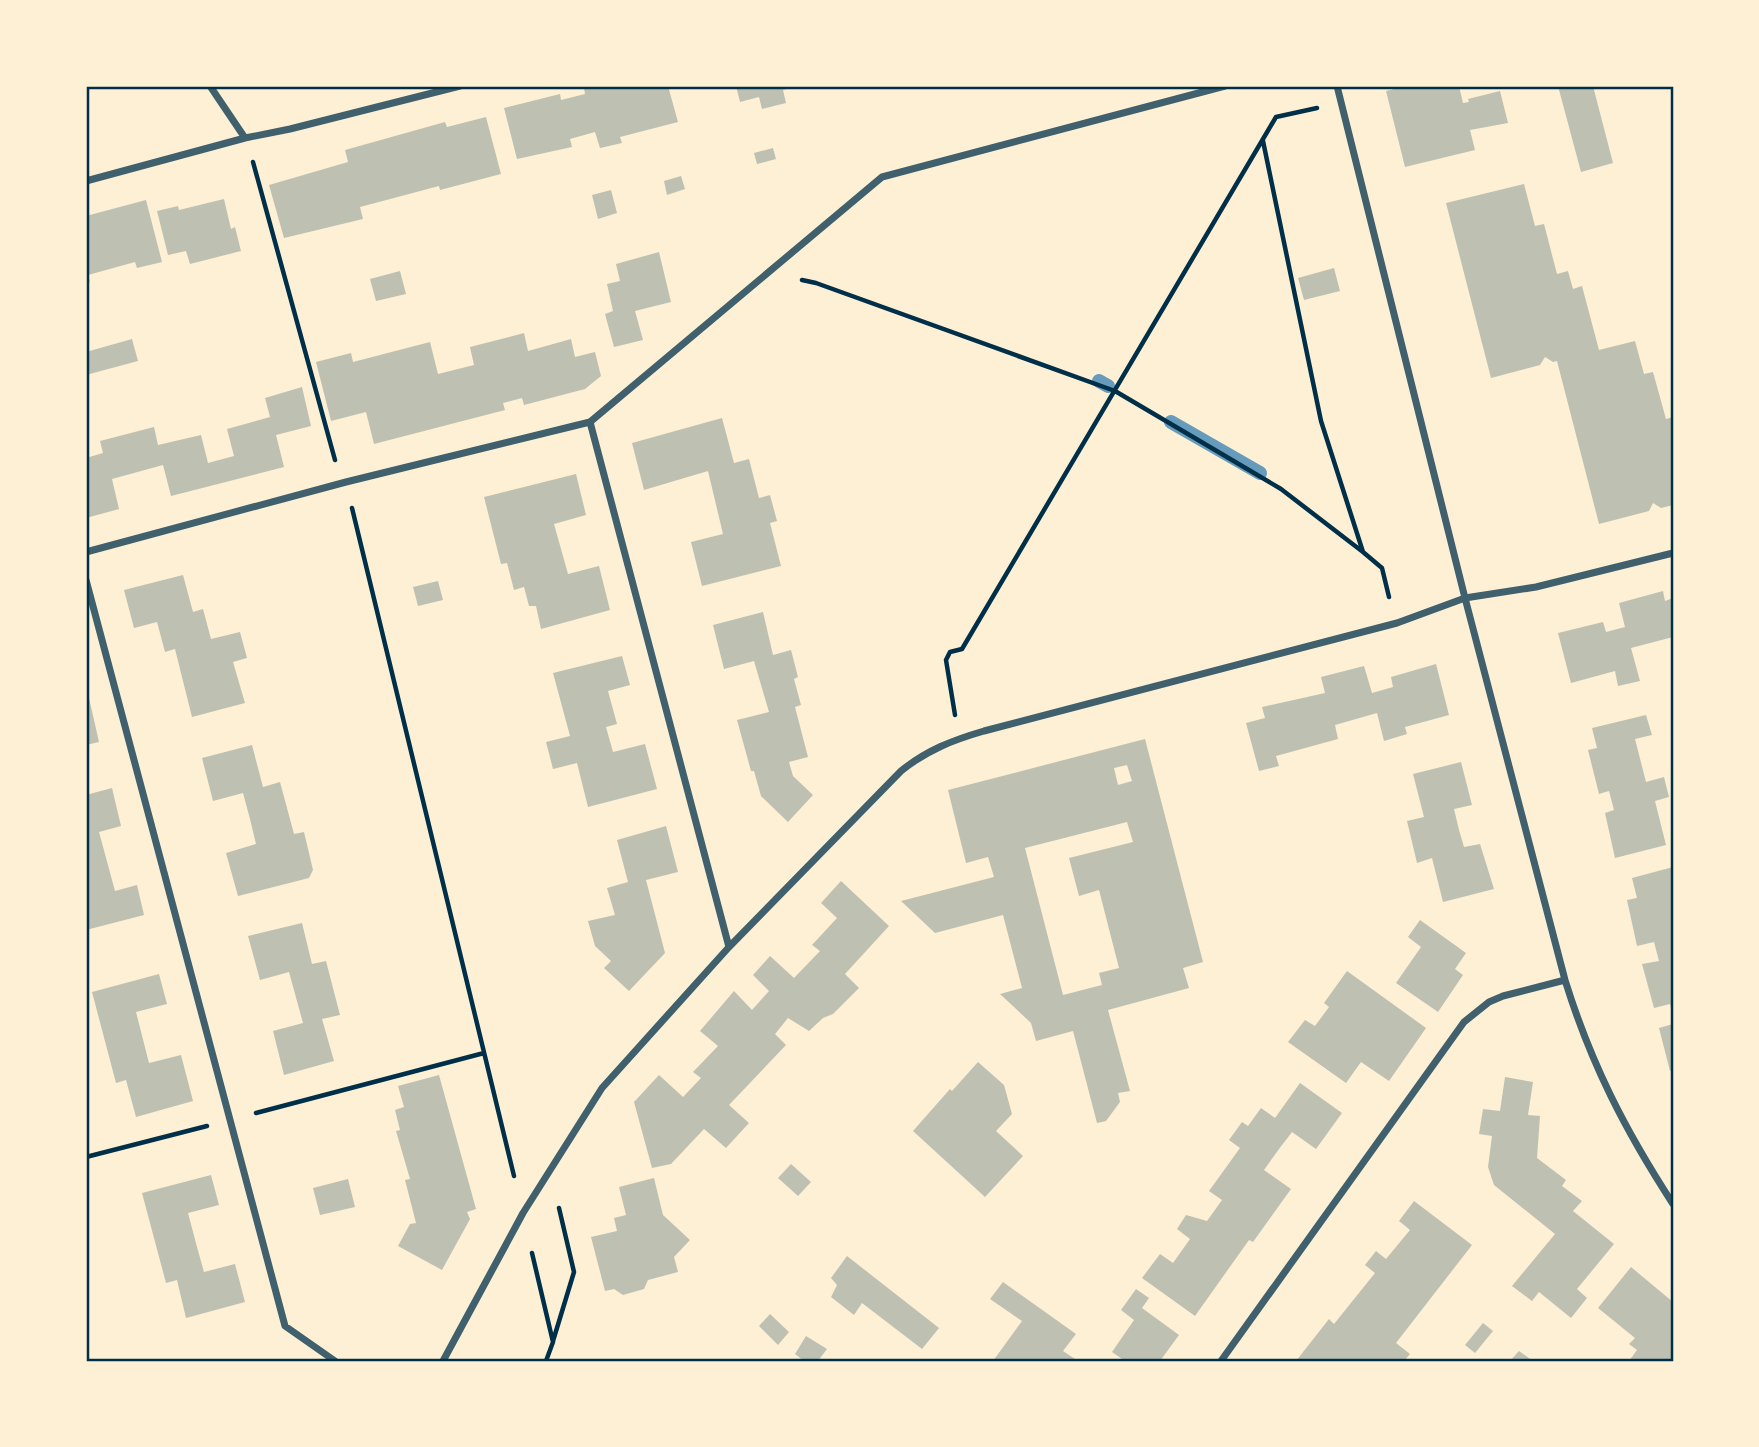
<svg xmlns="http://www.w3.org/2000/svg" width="1759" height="1447" viewBox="0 0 1759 1447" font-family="Manrope,sans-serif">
<rect width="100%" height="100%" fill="#fdf0d5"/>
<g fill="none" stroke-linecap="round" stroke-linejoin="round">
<!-- stream -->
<path stroke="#669bbc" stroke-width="14" d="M 1099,381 L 1108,386
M 1171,422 L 1260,473"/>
</g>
<!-- building -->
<path fill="#bec0b2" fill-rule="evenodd" d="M 592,86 L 668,86 L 678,122 L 620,137 L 622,143 L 600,148 L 595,132 L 570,139 L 572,147 L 517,159 L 504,108 L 560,94 L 561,100 L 585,94 L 584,88 Z
M 736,86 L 796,86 L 796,87 L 783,90 L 786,103 L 762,109 L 759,97 L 740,102 Z
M 1406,86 L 1459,86 L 1463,103 L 1469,102 L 1468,99 L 1500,91 L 1508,123 L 1470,130 L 1475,150 L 1405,167 L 1386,91 Z
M 1558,86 L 1593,86 L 1613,163 L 1581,172 Z
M 486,117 L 501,174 L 440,190 L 439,186 L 360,207 L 363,219 L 284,238 L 269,185 L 348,162 L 345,150 L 445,122 L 447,127 Z
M 773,148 L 776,159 L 757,164 L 754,153 Z
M 681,176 L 685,189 L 667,195 L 664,181 Z
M 1524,184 L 1535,226 L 1544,224 L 1557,274 L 1568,271 L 1573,289 L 1582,286 L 1599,350 L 1635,341 L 1644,374 L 1653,372 L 1666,419 L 1673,417 L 1673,505 L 1661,508 L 1653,503 L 1649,511 L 1599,524 L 1557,361 L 1553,362 L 1545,357 L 1540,365 L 1491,378 L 1446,203 Z
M 611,190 L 617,213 L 598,219 L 592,195 Z
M 224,199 L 231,229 L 235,227 L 241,251 L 190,264 L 186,251 L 168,255 L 157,211 L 178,206 L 179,210 Z
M 146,200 L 162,262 L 137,268 L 135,262 L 88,275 L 90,282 L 86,283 L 86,216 Z
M 659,252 L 671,302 L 635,311 L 643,340 L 614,347 L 605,314 L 613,311 L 607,284 L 620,281 L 616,264 Z
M 1334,268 L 1340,291 L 1304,300 L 1298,278 Z
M 400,271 L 406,294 L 376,301 L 370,279 Z
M 524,333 L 528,351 L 571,339 L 575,357 L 595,352 L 601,376 L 585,389 L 524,405 L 522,398 L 503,403 L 505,410 L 374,444 L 366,412 L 331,421 L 316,362 L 351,353 L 353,362 L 430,342 L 438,374 L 474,365 L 470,347 Z
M 132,339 L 138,361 L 86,375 L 86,352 Z
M 302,387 L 311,426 L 276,435 L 284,467 L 171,496 L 163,465 L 112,479 L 119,509 L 86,518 L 86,458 L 103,453 L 100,441 L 154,427 L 158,445 L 201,435 L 208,463 L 234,456 L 227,429 L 270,417 L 265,398 Z
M 722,418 L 734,463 L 749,459 L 759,498 L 770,495 L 777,521 L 770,523 L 781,566 L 702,586 L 691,542 L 723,534 L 708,471 L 644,490 L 632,443 Z
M 576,474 L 586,515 L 554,524 L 568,574 L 599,566 L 610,610 L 541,629 L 536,606 L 529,606 L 524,587 L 514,590 L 507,563 L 501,564 L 484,497 Z
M 183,575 L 193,612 L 203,609 L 211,639 L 240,632 L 247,658 L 233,662 L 245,703 L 192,717 L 175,649 L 165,652 L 157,622 L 134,628 L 124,590 Z
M 438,581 L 443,600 L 418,606 L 413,587 Z
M 1663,591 L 1665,601 L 1673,598 L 1673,637 L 1631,648 L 1640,681 L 1618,686 L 1615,671 L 1571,683 L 1558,633 L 1603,622 L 1606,632 L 1625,627 L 1619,603 Z
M 763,612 L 773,655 L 791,650 L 798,677 L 794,679 L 801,705 L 795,707 L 808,757 L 789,762 L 793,776 L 813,795 L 788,822 L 761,796 L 754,771 L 751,771 L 737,720 L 769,712 L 754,661 L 724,669 L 713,625 Z
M 622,656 L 630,685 L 608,691 L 617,724 L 606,727 L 613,752 L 645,744 L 657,789 L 588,807 L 577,763 L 553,769 L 546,742 L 570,736 L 553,673 Z
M 1436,664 L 1449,715 L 1405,727 L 1407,734 L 1384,741 L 1377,713 L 1335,725 L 1338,739 L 1276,756 L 1279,766 L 1259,771 L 1246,723 L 1265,718 L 1262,707 L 1325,693 L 1321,677 L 1364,666 L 1372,693 L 1393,687 L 1391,677 Z
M 86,698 L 89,698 L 99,742 L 86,745 Z
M 1646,715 L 1652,735 L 1635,739 L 1646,782 L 1664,777 L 1669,797 L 1655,801 L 1666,845 L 1615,858 L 1605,813 L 1614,810 L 1609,791 L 1599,794 L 1588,750 L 1597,748 L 1592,728 Z
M 1145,739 L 1203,962 L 1183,968 L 1189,988 L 1108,1010 L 1130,1091 L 1118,1093 L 1120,1102 L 1106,1121 L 1097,1123 L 1073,1031 L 1036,1041 L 1031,1023 L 1000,994 L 1022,988 L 1003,915 L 935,933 L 901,901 L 994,877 L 988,857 L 966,863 L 948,790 ZM 1127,765 L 1132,781 L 1118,785 L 1114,768 ZM 1127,822 L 1133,842 L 1069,858 L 1079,896 L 1099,890 L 1119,968 L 1099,973 L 1102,985 L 1063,995 L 1025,848 Z
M 252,745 L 263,787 L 280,782 L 294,834 L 304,832 L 313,870 L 309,878 L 238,896 L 226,853 L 256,844 L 250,819 L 243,793 L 213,801 L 202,758 Z
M 1461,762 L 1472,805 L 1454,809 L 1459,830 L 1464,847 L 1480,844 L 1494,889 L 1443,902 L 1432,858 L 1417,863 L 1407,821 L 1424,817 L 1413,774 Z
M 112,788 L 121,826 L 99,832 L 115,891 L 137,885 L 144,915 L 86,930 L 86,795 Z
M 666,826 L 678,872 L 646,880 L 665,953 L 629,991 L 604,968 L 611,961 L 595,946 L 588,921 L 615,915 L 607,888 L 628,882 L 617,840 Z
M 1673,867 L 1673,1012 L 1672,1012 L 1670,1004 L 1654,1008 L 1642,964 L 1659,961 L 1654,942 L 1637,946 L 1627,900 L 1637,898 L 1632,878 Z
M 841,881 L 889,926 L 845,974 L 859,988 L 833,1014 L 823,1018 L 809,1031 L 788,1018 L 775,1034 L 786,1045 L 729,1105 L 749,1123 L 726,1148 L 704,1129 L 671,1164 L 652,1168 L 634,1102 L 659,1075 L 683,1097 L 701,1078 L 693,1072 L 718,1046 L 700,1031 L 734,991 L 752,1010 L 769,991 L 753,975 L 770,956 L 794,978 L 820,951 L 812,945 L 837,918 L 821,903 Z
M 1420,920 L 1466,953 L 1455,969 L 1463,975 L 1438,1012 L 1396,983 L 1421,947 L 1408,937 Z
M 302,923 L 312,964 L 326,961 L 340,1015 L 322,1019 L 334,1061 L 284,1075 L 273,1031 L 303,1023 L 289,972 L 260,980 L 248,936 Z
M 1347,971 L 1426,1028 L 1389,1081 L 1361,1062 L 1346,1083 L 1288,1042 L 1305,1020 L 1315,1026 L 1329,1007 L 1324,1003 Z
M 159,974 L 167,1004 L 136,1012 L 149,1063 L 181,1055 L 193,1101 L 136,1117 L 126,1080 L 116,1083 L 92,992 Z
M 1673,1024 L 1673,1070 L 1670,1071 L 1659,1028 Z
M 978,1062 L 1004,1085 L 1012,1114 L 996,1131 L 1023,1156 L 985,1197 L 913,1131 L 950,1089 L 952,1091 Z
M 439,1075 L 476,1209 L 467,1212 L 470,1219 L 442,1270 L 398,1246 L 410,1224 L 416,1223 L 405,1180 L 410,1179 L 396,1131 L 400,1130 L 395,1110 L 404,1107 L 398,1086 Z
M 1505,1077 L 1533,1082 L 1528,1115 L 1540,1116 L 1537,1158 L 1566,1180 L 1562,1186 L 1582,1201 L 1573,1211 L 1614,1244 L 1577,1289 L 1587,1298 L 1571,1318 L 1539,1292 L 1532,1301 L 1512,1286 L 1555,1234 L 1494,1185 L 1488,1167 L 1492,1136 L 1479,1134 L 1483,1109 L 1500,1111 Z
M 1300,1083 L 1342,1113 L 1316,1149 L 1292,1132 L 1279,1149 L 1264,1170 L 1291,1189 L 1253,1242 L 1249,1240 L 1195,1316 L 1142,1278 L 1160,1254 L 1173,1263 L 1190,1239 L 1177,1229 L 1186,1215 L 1207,1221 L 1222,1200 L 1209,1191 L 1240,1148 L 1229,1140 L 1242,1122 L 1248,1126 L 1261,1108 L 1275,1118 Z
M 791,1164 L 811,1182 L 798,1196 L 778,1178 Z
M 211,1175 L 219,1205 L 188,1213 L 197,1247 L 204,1272 L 235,1264 L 245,1302 L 186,1318 L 177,1280 L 166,1283 L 142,1193 Z
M 654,1178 L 663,1215 L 690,1240 L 674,1257 L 678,1272 L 648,1280 L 644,1289 L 623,1295 L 614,1289 L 605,1291 L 591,1237 L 617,1231 L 614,1218 L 626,1215 L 619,1187 Z
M 348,1179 L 355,1207 L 320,1215 L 313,1188 Z
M 1414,1201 L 1472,1245 L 1396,1343 L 1410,1354 L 1404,1361 L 1296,1361 L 1329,1319 L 1334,1324 L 1375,1273 L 1365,1265 L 1376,1251 L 1386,1259 L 1410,1230 L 1399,1221 Z
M 847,1256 L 939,1328 L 922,1349 L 862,1303 L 854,1315 L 831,1297 L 837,1285 L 831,1278 Z
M 1631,1267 L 1673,1302 L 1673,1361 L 1629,1361 L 1637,1350 L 1629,1344 L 1635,1338 L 1598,1308 Z
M 1003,1282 L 1076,1334 L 1063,1351 L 1078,1361 L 993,1361 L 1022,1321 L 990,1299 Z
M 1136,1289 L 1149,1298 L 1142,1308 L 1179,1335 L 1160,1361 L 1125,1361 L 1112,1352 L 1134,1320 L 1121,1310 Z
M 770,1314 L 789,1332 L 778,1345 L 759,1326 Z
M 1483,1323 L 1493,1331 L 1475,1353 L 1465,1345 Z
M 806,1336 L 827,1349 L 818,1361 L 804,1361 L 795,1354 Z
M 1519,1351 L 1533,1361 L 1510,1361 Z"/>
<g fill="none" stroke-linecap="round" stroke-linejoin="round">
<!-- path -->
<path stroke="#003049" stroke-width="4.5" d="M 1263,141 L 1321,421 L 1363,552 L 1382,568 L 1389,597
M 253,162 L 335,460
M 802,280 L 816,283 L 1115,391 L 1281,489 L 1363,552
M 352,508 L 514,1176
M 955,715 L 946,660 L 950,652 L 962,649 L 1276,117 L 1317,108
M 256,1113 L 484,1053
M 86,1157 L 207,1126
M 532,1253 L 553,1342 L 546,1361
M 553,1341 L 574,1272 L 559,1208"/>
<!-- minor -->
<path stroke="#3f606c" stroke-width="7" d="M 210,86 L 245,138 L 290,129 L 460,86
M 1337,86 L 1465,598 L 1565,980 C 1591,1064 1625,1130 1673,1204
M 86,181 L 245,138
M 590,422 L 729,947
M 86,552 L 346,482 L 590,422 L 882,177 L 1225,86
M 86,580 L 285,1326 L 335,1361
M 443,1361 L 523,1213 L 602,1088 L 729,947 L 901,771 C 927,750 953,740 984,731 L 1397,623 L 1465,598 L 1536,587 L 1673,553
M 1221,1361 L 1464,1022 L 1489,1002 L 1503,996 L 1565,980"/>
</g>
<!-- border -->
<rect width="1759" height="1447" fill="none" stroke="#fdf0d5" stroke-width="175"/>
<rect x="88" y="88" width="1584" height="1272" fill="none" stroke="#003049" stroke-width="2.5"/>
</svg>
